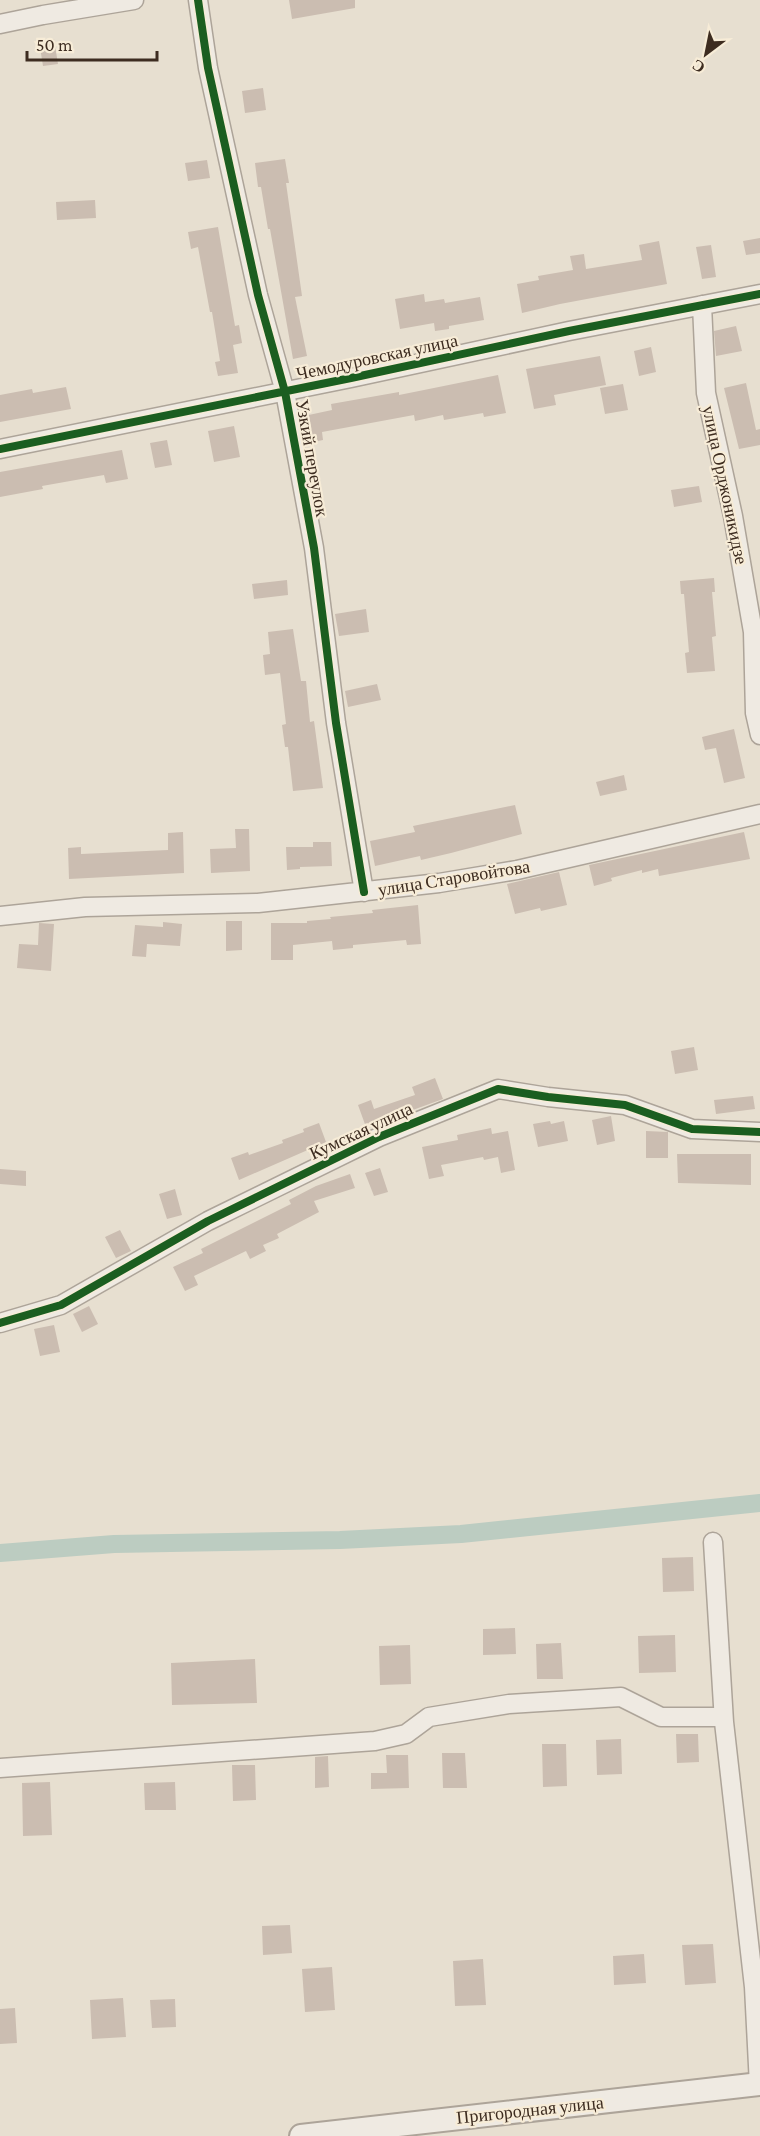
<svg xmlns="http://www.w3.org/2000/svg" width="760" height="2136" viewBox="0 0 760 2136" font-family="'Crimson Pro',serif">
<rect width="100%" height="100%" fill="#e7dfd0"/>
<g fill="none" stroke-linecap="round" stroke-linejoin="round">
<!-- canal -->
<path stroke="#bcccc1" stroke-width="18" d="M 0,1553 L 114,1544 L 340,1540 L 461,1534 L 760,1503"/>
</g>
<!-- building -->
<path fill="#cbbdb1" d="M 289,0 L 355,0 L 355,8 L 292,19 Z
M 54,39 L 58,64 L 43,66 L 39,41 Z
M 263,88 L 266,110 L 245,113 L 242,91 Z
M 285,159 L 289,183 L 286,183 L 302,296 L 295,297 L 307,356 L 293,359 L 270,229 L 268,229 L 261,187 L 258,187 L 255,163 Z
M 207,160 L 210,178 L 188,181 L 185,163 Z
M 95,200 L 96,218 L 57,220 L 56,202 Z
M 218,227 L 235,326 L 239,325 L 242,343 L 233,345 L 238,373 L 218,376 L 215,362 L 220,361 L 212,312 L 210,312 L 198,247 L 191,249 L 188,232 Z
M 760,238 L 760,253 L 746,255 L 743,241 Z
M 659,241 L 667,284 L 560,304 L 522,313 L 517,284 L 539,280 L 538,276 L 573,270 L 570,256 L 584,254 L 586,269 L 642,260 L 639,245 Z
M 711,245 L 716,277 L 702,279 L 696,247 Z
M 424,294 L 425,302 L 444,299 L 445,303 L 480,297 L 484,320 L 449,326 L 449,329 L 435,331 L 434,323 L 400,329 L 395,299 Z
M 736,326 L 742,351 L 716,356 L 714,331 Z
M 651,347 L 656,372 L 639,376 L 634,351 Z
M 600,356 L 606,385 L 554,395 L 556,405 L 534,409 L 526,369 Z
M 498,375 L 506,413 L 484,417 L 483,413 L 444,420 L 443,415 L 415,421 L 414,415 L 322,432 L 323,440 L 309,443 L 304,416 L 332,410 L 331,404 L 399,392 L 399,395 L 424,390 Z
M 746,383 L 756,430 L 760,429 L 760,445 L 739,449 L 724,388 Z
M 623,384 L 628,410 L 605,414 L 600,388 Z
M 66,387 L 71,409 L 0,422 L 0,395 L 32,389 L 33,393 Z
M 234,426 L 240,457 L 214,462 L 208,431 Z
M 167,440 L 172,465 L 155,468 L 150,443 Z
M 122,450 L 128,479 L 106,483 L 104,475 L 42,486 L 43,489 L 0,497 L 0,472 Z
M 699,486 L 702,502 L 674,507 L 671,490 Z
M 714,578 L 715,592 L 712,592 L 716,636 L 712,637 L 715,671 L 687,673 L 685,653 L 689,652 L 684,594 L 681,594 L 680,581 Z
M 287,580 L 288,595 L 254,599 L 252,584 Z
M 366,609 L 369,632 L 339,636 L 335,614 Z
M 293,629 L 301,681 L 306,681 L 310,722 L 314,721 L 323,788 L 293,791 L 288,747 L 285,747 L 282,725 L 286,724 L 280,673 L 265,675 L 263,655 L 270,654 L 268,632 Z
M 377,684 L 381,700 L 348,707 L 345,691 Z
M 734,729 L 745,778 L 724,783 L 716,748 L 705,750 L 702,737 Z
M 624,775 L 627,790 L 600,796 L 596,782 Z
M 515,805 L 522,834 L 451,853 L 421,860 L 420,856 L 375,866 L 370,841 L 415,832 L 413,826 Z
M 235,829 L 249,829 L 250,871 L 211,873 L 210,849 L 236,848 Z
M 183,832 L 184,873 L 69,879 L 68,848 L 81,847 L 81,854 L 168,850 L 168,833 Z
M 744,832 L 750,859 L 659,876 L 658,869 L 642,873 L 642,870 L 611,878 L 612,881 L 594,886 L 589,865 Z
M 313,842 L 331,842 L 332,866 L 300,867 L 300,869 L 287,870 L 286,847 L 313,847 Z
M 559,872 L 567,905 L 541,911 L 540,908 L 515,914 L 507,884 Z
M 418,905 L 421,944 L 407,945 L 406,940 L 353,945 L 353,948 L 333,950 L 332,941 L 293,945 L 293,960 L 271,960 L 271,923 L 307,923 L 307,921 L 331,919 L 330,917 L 373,913 L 372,910 Z
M 226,921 L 242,921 L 242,950 L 226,951 Z
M 163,922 L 182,924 L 180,946 L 147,944 L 146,957 L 132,956 L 135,925 L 163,927 Z
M 39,923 L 54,924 L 51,971 L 17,968 L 19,944 L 38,945 Z
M 694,1047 L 698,1070 L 675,1074 L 671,1051 Z
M 435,1078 L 443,1099 L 366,1127 L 358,1105 L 371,1100 L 374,1109 L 415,1095 L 412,1087 Z
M 753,1096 L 755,1109 L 716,1114 L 714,1100 Z
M 611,1116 L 615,1141 L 597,1145 L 592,1120 Z
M 550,1121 L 551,1124 L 564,1121 L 568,1141 L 538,1147 L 533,1124 Z
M 319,1123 L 326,1142 L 239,1180 L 231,1158 L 248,1152 L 249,1155 L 283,1143 L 282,1140 L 304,1132 L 303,1129 Z
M 491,1128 L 492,1134 L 508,1131 L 515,1170 L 501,1173 L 498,1157 L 484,1160 L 483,1157 L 441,1165 L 444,1176 L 429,1179 L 422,1147 L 458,1140 L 457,1135 Z
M 646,1131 L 668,1132 L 668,1158 L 646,1158 Z
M 677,1154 L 751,1154 L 751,1185 L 678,1183 Z
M 380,1168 L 388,1192 L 374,1196 L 365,1173 Z
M 0,1169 L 26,1171 L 26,1186 L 0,1184 Z
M 350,1174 L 355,1188 L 314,1201 L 319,1212 L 277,1234 L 279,1238 L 263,1245 L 266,1251 L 250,1259 L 246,1251 L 194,1276 L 198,1285 L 185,1291 L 173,1267 L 203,1253 L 201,1249 L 291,1204 L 289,1200 L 316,1186 Z
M 175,1189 L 182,1215 L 167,1219 L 159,1194 Z
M 120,1230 L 131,1251 L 116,1258 L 105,1237 Z
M 89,1306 L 98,1324 L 82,1332 L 73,1314 Z
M 54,1325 L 60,1352 L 40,1356 L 34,1329 Z
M 693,1557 L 694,1591 L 663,1592 L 662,1558 Z
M 515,1628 L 516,1654 L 483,1655 L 483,1629 Z
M 675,1635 L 676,1672 L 639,1673 L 638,1636 Z
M 561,1643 L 563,1679 L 537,1679 L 536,1644 Z
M 410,1645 L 411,1684 L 380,1685 L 379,1646 Z
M 255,1659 L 257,1703 L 172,1705 L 171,1663 Z
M 676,1734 L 698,1734 L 699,1762 L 677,1763 Z
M 621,1739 L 622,1774 L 597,1775 L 596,1740 Z
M 542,1744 L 566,1744 L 567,1786 L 543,1787 Z
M 442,1753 L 465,1753 L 467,1788 L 443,1788 Z
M 386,1755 L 408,1755 L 409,1788 L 371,1789 L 371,1773 L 387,1773 Z
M 328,1756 L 329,1787 L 315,1788 L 315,1757 Z
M 232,1765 L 255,1765 L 256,1800 L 233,1801 Z
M 50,1782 L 52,1835 L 23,1836 L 22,1783 Z
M 175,1782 L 176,1810 L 145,1810 L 144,1783 Z
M 290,1925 L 292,1953 L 263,1955 L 262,1926 Z
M 713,1944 L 716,1983 L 685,1985 L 682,1945 Z
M 644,1954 L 646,1983 L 614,1985 L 613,1956 Z
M 483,1959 L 486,2005 L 455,2006 L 453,1961 Z
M 332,1967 L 335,2010 L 305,2012 L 302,1969 Z
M 123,1998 L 126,2037 L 92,2039 L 90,2000 Z
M 175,1999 L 176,2027 L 152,2028 L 150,2000 Z
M 15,2008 L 17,2043 L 0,2044 L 0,2009 Z"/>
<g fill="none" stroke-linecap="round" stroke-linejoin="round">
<defs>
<path id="minor" d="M 198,0 L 208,68 L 258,295 L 285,392 L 314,548 L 336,723 L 364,892
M 0,24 L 43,15 L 134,0
M 702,305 L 706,393 L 733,516 L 753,632 L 755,713 L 760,735
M 0,449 L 351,378 L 569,331 L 760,294
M 0,916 L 85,907 L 258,903 L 439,883 L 517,870 L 760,814
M 0,1323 L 61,1305 L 208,1221 L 379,1137 L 498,1089 L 548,1097 L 625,1105 L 692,1129 L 760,1132
M 713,1542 L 724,1722 L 754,1987 L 759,2085
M 0,1768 L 375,1741 L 406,1734 L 429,1717 L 509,1704 L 621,1697 L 661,1717 L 723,1717"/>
<path id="tertiary" d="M 301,2136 L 760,2084"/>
</defs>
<!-- minor casing -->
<use href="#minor" stroke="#ada499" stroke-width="21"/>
<!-- tertiary casing -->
<use href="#tertiary" stroke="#ada499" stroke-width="26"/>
<!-- minor -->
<use href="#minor" stroke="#efeae2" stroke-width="18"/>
<!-- tertiary -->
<use href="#tertiary" stroke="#efeae2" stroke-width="22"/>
<defs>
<path id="cycleway" d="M 198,0 L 208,68 L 258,295 L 285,392 L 314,548 L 336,723 L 364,892
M 0,449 L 351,378 L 569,331 L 760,294
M 0,1323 L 61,1305 L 208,1221 L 379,1137 L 498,1089 L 548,1097 L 625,1105 L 692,1129 L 760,1132"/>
</defs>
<!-- cycleway casing -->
<use href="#cycleway" stroke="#f7ecd7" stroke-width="11"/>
<!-- cycleway -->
<use href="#cycleway" stroke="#1b5e20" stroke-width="8"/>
</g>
<g text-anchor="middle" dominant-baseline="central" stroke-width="4.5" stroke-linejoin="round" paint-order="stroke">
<!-- street labels -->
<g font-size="18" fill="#3d2c20" stroke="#f7ecd7">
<text transform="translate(377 357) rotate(-12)">Чемодуровская улица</text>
<text transform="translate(312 458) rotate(80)">Узкий переулок</text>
<text transform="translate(725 485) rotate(78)">улица Орджоникидзе</text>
<text transform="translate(454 878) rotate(-9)">улица Старовойтова</text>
<text transform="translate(361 1131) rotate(-25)">Кумская улица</text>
<text transform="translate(530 2110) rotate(-6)">Пригородная улица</text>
</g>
</g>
<!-- north arrow -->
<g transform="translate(706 54) rotate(212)" stroke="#f7ecd7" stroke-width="4.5" paint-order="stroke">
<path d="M0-4.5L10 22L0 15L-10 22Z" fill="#3d2c20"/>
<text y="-9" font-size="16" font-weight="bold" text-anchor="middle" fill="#3d2c20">С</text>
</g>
<!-- scale -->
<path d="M27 51v9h130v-9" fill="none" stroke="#3d2c20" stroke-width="3"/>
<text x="36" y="51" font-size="18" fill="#3d2c20" stroke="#f7ecd7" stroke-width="4.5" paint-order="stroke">50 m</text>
</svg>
